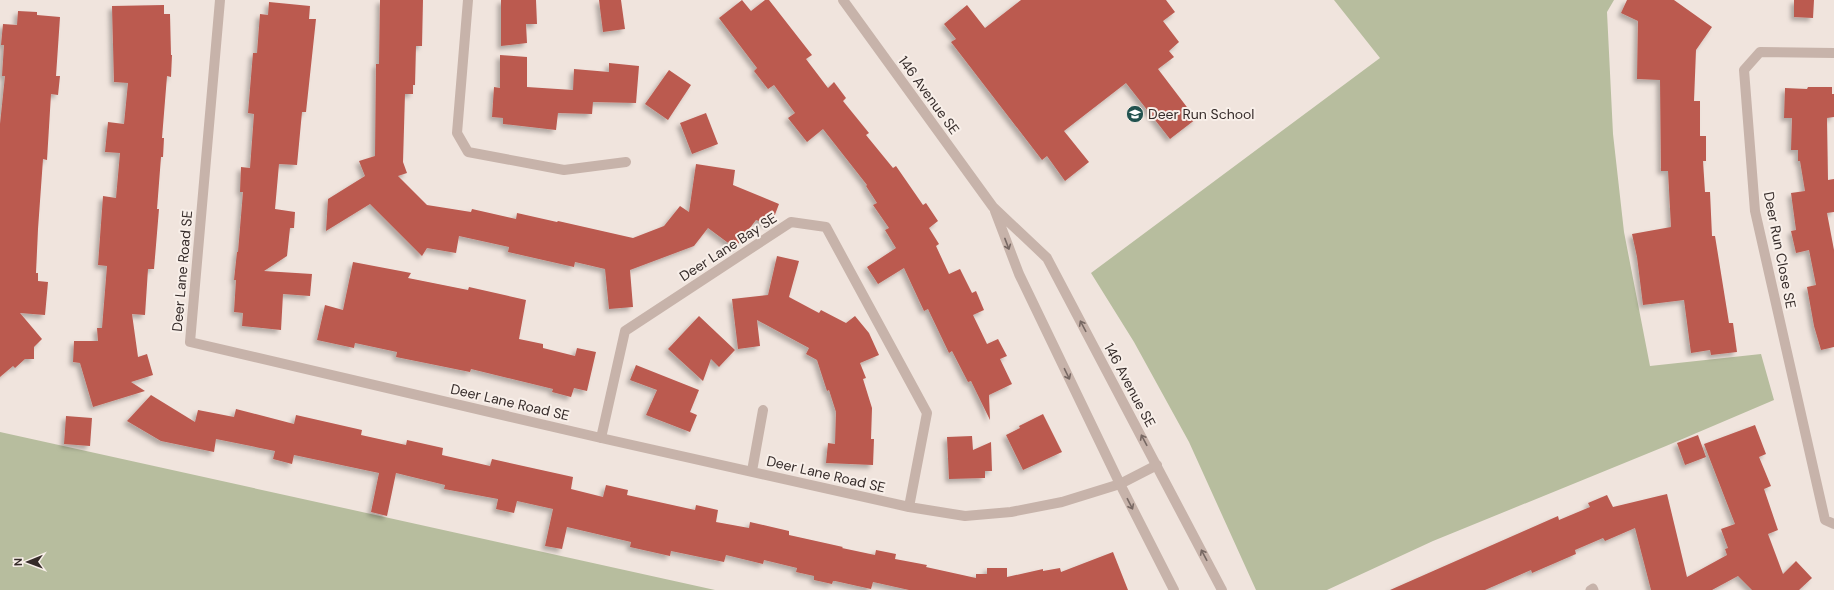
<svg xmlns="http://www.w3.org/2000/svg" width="1834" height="590" viewBox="0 0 1834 590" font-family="'DM Sans',sans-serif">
<defs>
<filter id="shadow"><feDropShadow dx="-3.5" dy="3.5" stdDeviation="2" flood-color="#0004"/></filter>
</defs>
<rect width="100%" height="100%" fill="#f0e4dd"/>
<!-- green -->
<path fill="#b7bd9e" d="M 1334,0 L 1614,0 L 1607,12 L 1613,134 L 1624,232 L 1650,366 L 1761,354 L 1774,400 L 1666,446 L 1433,541 L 1327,590 L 1256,590 L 1189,442 L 1134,342 L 1091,273 L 1380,58 Z
M 0,432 L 715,590 L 0,590 Z"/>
<!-- building -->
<path fill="#bb5a50" filter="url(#shadow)" d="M 380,0 L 423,0 L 422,46 L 416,46 L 415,85 L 413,85 L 413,94 L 405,94 L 403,162 L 407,173 L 398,176 L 427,205 L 471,212 L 472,209 L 516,219 L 517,213 L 557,222 L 558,221 L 633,238 L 664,226 L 680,206 L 689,212 L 696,164 L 735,170 L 733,185 L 779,204 L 771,225 L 756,220 L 735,248 L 708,228 L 694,246 L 630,270 L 633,307 L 609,309 L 605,269 L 575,262 L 574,267 L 508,252 L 509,247 L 459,236 L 456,253 L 427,248 L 422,256 L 370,204 L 326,231 L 328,199 L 365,176 L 359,161 L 375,156 L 376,64 L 379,64 Z
M 501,0 L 536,0 L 537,24 L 526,24 L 527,43 L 501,46 Z
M 599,0 L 621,0 L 625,29 L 603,32 Z
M 742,0 L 751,11 L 765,0 L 769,0 L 812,55 L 806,59 L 828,88 L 834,82 L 846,98 L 843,101 L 869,133 L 866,135 L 893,168 L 896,166 L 923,205 L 926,203 L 938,221 L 929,228 L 939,244 L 936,246 L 949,274 L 960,269 L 972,293 L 976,291 L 984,310 L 973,315 L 987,344 L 998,339 L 1007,356 L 1000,359 L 1012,384 L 989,395 L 990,420 L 971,381 L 968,382 L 952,351 L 949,353 L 928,309 L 924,311 L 904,268 L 878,284 L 867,267 L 896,248 L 885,230 L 889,228 L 873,205 L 877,203 L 866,186 L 867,185 L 823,129 L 807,142 L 788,118 L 795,113 L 774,85 L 768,89 L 754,71 L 757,68 L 719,18 Z
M 1021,0 L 1166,0 L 1175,12 L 1163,21 L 1179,42 L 1169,51 L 1174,57 L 1158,69 L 1196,119 L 1170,139 L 1126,83 L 1064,131 L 1089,162 L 1065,181 L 1047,156 L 1042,160 L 951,42 L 956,39 L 944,24 L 967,5 L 985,28 Z
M 1627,0 L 1674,0 L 1712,27 L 1696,50 L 1694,101 L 1700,101 L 1700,136 L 1706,136 L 1706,161 L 1703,161 L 1705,192 L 1710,192 L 1712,236 L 1715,236 L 1729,323 L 1733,323 L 1737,352 L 1711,355 L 1710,350 L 1691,353 L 1684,300 L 1643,305 L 1637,257 L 1632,234 L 1671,227 L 1668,171 L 1661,171 L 1660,80 L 1637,79 L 1638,21 L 1621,13 Z
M 1794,0 L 1814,0 L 1813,18 L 1794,17 Z
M 269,2 L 310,6 L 309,19 L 316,19 L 306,112 L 302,112 L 297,165 L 279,164 L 275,209 L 295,212 L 294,228 L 290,228 L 287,256 L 264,271 L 312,274 L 310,296 L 283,294 L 281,330 L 242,326 L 243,313 L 234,312 L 236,280 L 234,280 L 237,252 L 238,252 L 243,192 L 240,192 L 241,167 L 250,168 L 254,114 L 248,113 L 253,53 L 257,53 L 260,14 L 268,15 Z
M 164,5 L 164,14 L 170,14 L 171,55 L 172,55 L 171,77 L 167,76 L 162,138 L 164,138 L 163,157 L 161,157 L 157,209 L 159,209 L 154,269 L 148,269 L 145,315 L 132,314 L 138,357 L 147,354 L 153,375 L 131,382 L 145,391 L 93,407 L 80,363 L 73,362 L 74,341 L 98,341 L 97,328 L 102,328 L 107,266 L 98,265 L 103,196 L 116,198 L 120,153 L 105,152 L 108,122 L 124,124 L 128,83 L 114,82 L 112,6 Z
M 18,11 L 37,12 L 37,15 L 60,17 L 56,76 L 60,76 L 58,95 L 51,94 L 47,160 L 43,159 L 38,229 L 36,273 L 38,273 L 38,281 L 48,282 L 45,315 L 20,313 L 42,339 L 34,347 L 34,359 L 25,359 L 15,368 L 13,366 L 0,377 L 0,124 L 5,76 L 2,76 L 4,45 L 1,45 L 3,24 L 17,25 Z
M 500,55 L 527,57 L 527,87 L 573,90 L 574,69 L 609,72 L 609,63 L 639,66 L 636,103 L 593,102 L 592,114 L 558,113 L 556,130 L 503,124 L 503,118 L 492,117 L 494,87 L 500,88 Z
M 669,70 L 691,85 L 668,120 L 645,104 Z
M 1808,87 L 1832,87 L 1832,94 L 1834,94 L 1834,117 L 1827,118 L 1828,180 L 1834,179 L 1834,212 L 1827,213 L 1834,250 L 1834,347 L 1821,350 L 1814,326 L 1807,287 L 1816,285 L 1809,250 L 1796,253 L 1791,231 L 1796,230 L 1791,193 L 1805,191 L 1800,161 L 1798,161 L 1798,150 L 1791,150 L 1792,118 L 1784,118 L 1785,88 L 1807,89 Z
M 706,113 L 718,144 L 692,154 L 680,123 Z
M 777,256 L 799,261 L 789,297 L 819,313 L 821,310 L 846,323 L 855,316 L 869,333 L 879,355 L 860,363 L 866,378 L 863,379 L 872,408 L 871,439 L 874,439 L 873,465 L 826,463 L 828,443 L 835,444 L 836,412 L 829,390 L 827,391 L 817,360 L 806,354 L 809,348 L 757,320 L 760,346 L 738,349 L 732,299 L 768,295 Z
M 353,262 L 411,273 L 408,278 L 468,290 L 469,287 L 526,300 L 519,339 L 543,344 L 543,348 L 575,356 L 577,348 L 596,352 L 587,391 L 574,388 L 571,397 L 552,392 L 553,389 L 471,369 L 470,372 L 396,357 L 397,352 L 355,343 L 354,348 L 317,340 L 325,305 L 343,310 Z
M 699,316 L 735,350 L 719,367 L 711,359 L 703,381 L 668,349 Z
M 636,365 L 699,390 L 690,412 L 697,415 L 690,432 L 646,415 L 657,390 L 630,380 Z
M 151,395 L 195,422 L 198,410 L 234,417 L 236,409 L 294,424 L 296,415 L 362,430 L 361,435 L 406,445 L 407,440 L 443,448 L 442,455 L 490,466 L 492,459 L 573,477 L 571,489 L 603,497 L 606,485 L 628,490 L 627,495 L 695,510 L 696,505 L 718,510 L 716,522 L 749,528 L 750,522 L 789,531 L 789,535 L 843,547 L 842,548 L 875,555 L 876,550 L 896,554 L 895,559 L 927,565 L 926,567 L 976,578 L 976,574 L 987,574 L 987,568 L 1007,568 L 1007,577 L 1043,569 L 1043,571 L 1060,568 L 1061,572 L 1113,552 L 1128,590 L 909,590 L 873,582 L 871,589 L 835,581 L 833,581 L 832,584 L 814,580 L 814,576 L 796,572 L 797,568 L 764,560 L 763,564 L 726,555 L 724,562 L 671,551 L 670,556 L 630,547 L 631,542 L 567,527 L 562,549 L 545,546 L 553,509 L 517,501 L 514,513 L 496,509 L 498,499 L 444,489 L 445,485 L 396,473 L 387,516 L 371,512 L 379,473 L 294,455 L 292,464 L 273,459 L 275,451 L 216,439 L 214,452 L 161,441 L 127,421 Z
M 1043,414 L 1062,452 L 1023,470 L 1006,435 L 1020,428 L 1019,426 Z
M 66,416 L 92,418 L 90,446 L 64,444 Z
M 1755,425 L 1766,454 L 1759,457 L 1771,486 L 1764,489 L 1778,530 L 1768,534 L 1783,574 L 1796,561 L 1812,578 L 1799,590 L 1752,590 L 1738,576 L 1712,590 L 1651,590 L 1635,528 L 1605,541 L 1603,538 L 1575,550 L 1576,554 L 1532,573 L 1531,570 L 1485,590 L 1390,590 L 1558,516 L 1559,520 L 1590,507 L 1588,503 L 1607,495 L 1613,507 L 1667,494 L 1687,577 L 1727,555 L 1725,549 L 1728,548 L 1721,529 L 1735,524 L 1704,444 Z
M 1698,435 L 1706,457 L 1685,465 L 1677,443 Z
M 972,436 L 973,450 L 991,442 L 992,471 L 985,471 L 985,478 L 949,479 L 947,437 Z"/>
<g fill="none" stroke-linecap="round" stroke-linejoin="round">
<!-- service -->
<path stroke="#c7b3aa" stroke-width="9" d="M 1590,590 L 1593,588 L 1594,590"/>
<!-- minor -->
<path stroke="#c7b3aa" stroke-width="10" d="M 220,0 L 190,342 L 601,438 L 909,507 L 965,516 L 1011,512 L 1062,502 L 1120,484 L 1157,465
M 468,0 L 457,133 L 468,152 L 564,170 L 626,162
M 1834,53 L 1760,52 L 1744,70 L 1755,211 L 1825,520 L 1834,524
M 601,438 L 625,331 L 791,222 L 826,227 L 927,413 L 909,507
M 752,471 L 763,410"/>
<!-- tertiary -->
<path stroke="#c7b3aa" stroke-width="10" d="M 843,0 L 993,207 L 1047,258 L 1222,590
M 995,211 L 1019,274 L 1120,484 L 1174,590"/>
</g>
<!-- one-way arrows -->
<defs><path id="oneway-shaft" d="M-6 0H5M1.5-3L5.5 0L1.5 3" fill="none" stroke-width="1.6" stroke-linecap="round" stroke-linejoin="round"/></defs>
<g stroke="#776863">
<use href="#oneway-shaft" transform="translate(1007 244) rotate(69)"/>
<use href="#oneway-shaft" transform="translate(1083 326) rotate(-118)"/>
<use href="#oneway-shaft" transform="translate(1067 374) rotate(64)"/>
<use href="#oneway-shaft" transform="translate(1144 440) rotate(-118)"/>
<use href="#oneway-shaft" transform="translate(1130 504) rotate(63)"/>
<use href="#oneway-shaft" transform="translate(1204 555) rotate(-118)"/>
</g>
<!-- icons -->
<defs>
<symbol id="school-disc" viewBox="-11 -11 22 22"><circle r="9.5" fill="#22524f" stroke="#f8efe9"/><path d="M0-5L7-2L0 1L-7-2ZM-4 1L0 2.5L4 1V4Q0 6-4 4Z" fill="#fff"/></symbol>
</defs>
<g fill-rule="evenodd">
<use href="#school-disc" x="1125" y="104" width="20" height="20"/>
</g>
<g text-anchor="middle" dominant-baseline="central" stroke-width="4" stroke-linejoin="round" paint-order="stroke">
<!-- street labels -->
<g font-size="14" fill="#352b29" stroke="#f8efe9">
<text transform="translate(929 95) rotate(54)">146 Avenue SE</text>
<text transform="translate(728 247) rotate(-33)">Deer Lane Bay SE</text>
<text transform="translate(1780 250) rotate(79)">Deer Run Close SE</text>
<text transform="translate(182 271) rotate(-85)">Deer Lane Road SE</text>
<text transform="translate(1130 385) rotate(62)">146 Avenue SE</text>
<text transform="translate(510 402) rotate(13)">Deer Lane Road SE</text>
<text transform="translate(826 474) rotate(13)">Deer Lane Road SE</text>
</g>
<!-- poi labels -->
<g font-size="14" fill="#352b29" stroke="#f8efe9" text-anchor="start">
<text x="1148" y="114">Deer Run School</text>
</g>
</g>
<!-- north arrow -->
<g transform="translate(28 562) rotate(269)" stroke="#f8efe9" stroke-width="3" paint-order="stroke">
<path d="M0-3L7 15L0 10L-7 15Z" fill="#352b29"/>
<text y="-6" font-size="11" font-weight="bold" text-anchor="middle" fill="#352b29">N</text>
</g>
</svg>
